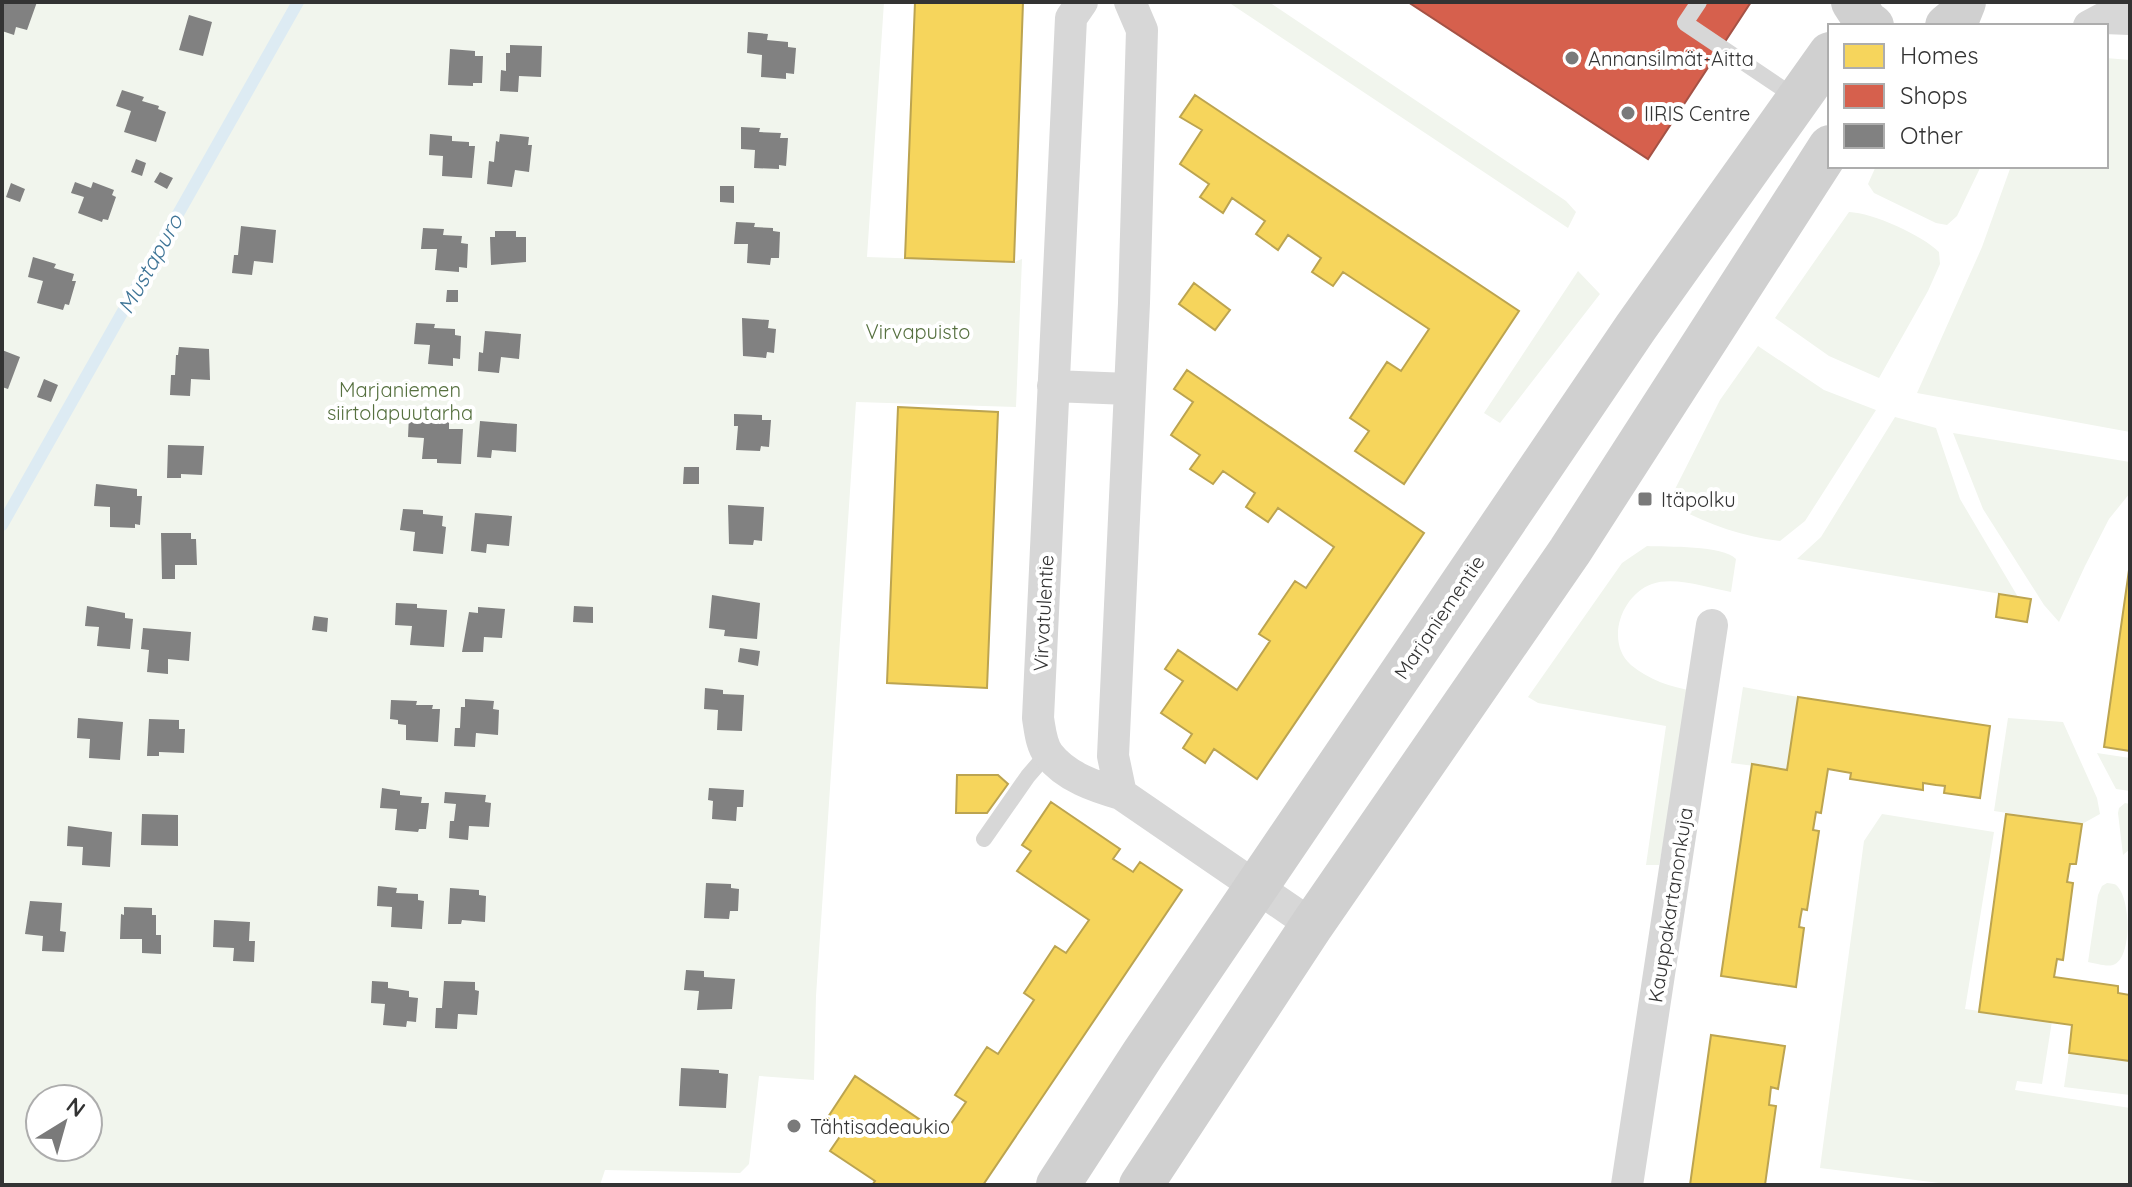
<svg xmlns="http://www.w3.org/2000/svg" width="2132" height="1187" viewBox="0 0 2132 1187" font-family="Quicksand,sans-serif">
<rect width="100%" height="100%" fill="#fff"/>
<!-- green -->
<path fill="#f1f5ed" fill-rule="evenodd" d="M 2,2 L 884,2 L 867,257 L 1014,262 L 1022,259 L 1016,407 L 856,402 L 816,996 L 814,1080 L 759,1076 L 749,1164 L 740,1173 L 605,1170 L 600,1185 L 2,1185 ZM 40,1099 L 88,1099 L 88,1147 L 40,1147 Z
M 1228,2 L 1269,2 L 1566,201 L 1576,212 L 1568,228 Z
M 2106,58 L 2130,60 L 2130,432 L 1917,393 L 1982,247 L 2011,166 L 2106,166 Z
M 1876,166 L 1981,166 L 1957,216 L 1947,225 L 1936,223 L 1874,193 L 1868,184 Z
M 1849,212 C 1873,213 1922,235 1939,252 L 1940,264 L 1928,291 L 1879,378 L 1829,356 L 1775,318 Z
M 1578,271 L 1600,294 L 1500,423 L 1484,413 Z
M 1758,346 L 1824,390 L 1876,410 L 1805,521 L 1780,541 C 1738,536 1705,523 1668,503 L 1720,400 Z
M 1895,417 L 1936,428 L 1960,499 L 2018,597 L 1797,559 L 1821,537 Z
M 1953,433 L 2130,462 L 2130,493 L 2109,519 L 2085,566 L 2059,622 L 2044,605 L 1983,509 Z
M 1647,546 C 1667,547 1723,545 1736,559 L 1731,592 C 1708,588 1675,576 1652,584 C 1621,595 1605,642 1631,665 C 1649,680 1671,687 1693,691 L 1659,865 L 1646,865 L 1666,726 L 1538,703 L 1528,697 L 1622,563 Z
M 1743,687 L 1798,697 L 1787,770 L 1731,763 Z
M 2008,718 L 2063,722 L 2097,798 L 2100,814 L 2082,824 L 1994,811 Z
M 2097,753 L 2130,758 L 2130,791 L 2116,789 Z
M 2125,803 L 2130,804 L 2130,849 L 2123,855 L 2118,813 L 2119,808 Z
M 1882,814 L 1994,832 L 1965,1009 L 2052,1021 L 2042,1084 L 2017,1081 L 2015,1090 L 2130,1108 L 2130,1185 L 1955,1185 L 1820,1168 L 1864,841 Z
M 2107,883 C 2113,884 2115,883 2118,887 C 2131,902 2132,959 2113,965 C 2106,967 2095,963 2088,962 L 2098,895 L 2102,886 Z
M 2069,1053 L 2130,1061 L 2130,1095 L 2064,1087 Z"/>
<!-- homes -->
<path fill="#f6d55c" stroke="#bca450" stroke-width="2" d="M 915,2 L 1023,2 L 1014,262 L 905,258 Z
M 1195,95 L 1519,311 L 1404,484 L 1355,451 L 1369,431 L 1350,418 L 1387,362 L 1401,371 L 1429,329 L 1343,272 L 1333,286 L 1312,272 L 1321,258 L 1288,235 L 1278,250 L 1256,234 L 1265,221 L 1232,198 L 1223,213 L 1200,197 L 1209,184 L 1180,164 L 1202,130 L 1180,117 Z
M 1194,283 L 1230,310 L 1215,330 L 1179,304 Z
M 1187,370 L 1424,533 L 1257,779 L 1214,749 L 1205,763 L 1183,748 L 1192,734 L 1161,713 L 1183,681 L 1165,669 L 1178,650 L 1237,690 L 1270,641 L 1259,634 L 1295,581 L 1306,588 L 1334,547 L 1278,508 L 1268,522 L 1246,507 L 1255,493 L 1223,471 L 1213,484 L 1190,469 L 1200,455 L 1171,435 L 1193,402 L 1174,389 Z
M 898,407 L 998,412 L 987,688 L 887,683 Z
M 2130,563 L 2130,751 L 2104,747 Z
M 1999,594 L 2031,599 L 2027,622 L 1996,617 Z
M 1798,697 L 1990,726 L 1980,798 L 1944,793 L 1945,786 L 1936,785 L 1923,783 L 1923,790 L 1850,779 L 1851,773 L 1828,769 L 1821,813 L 1816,812 L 1813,830 L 1819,831 L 1807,910 L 1802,909 L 1800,920 L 1799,927 L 1804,928 L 1796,987 L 1721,976 L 1752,764 L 1787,770 Z
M 957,775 L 998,775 L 1008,784 L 987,813 L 956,813 Z
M 1051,802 L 1120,849 L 1113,859 L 1124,866 L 1133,872 L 1140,862 L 1182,890 L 983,1185 L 872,1185 L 875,1181 L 830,1151 L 843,1132 L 826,1120 L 855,1076 L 943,1135 L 966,1102 L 955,1095 L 987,1047 L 998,1054 L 1034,1000 L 1024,993 L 1055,946 L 1066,953 L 1089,920 L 1017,871 L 1031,851 L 1022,845 Z
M 2006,814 L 2082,824 L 2076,864 L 2070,864 L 2067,882 L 2073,883 L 2063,960 L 2057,959 L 2054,977 L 2118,986 L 2118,993 L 2130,995 L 2130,1061 L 2069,1053 L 2072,1025 L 1979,1012 Z
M 1711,1035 L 1785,1046 L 1778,1089 L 1771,1087 L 1769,1105 L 1776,1106 L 1765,1185 L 1690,1185 Z"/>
<!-- shops -->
<path fill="#d6604d" stroke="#a55245" stroke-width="2" d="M 1408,2 L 1751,2 L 1648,159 Z"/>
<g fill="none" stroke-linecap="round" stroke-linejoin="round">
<!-- stream -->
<path stroke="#ddebf3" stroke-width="12" d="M 2,525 L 298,2"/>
</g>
<!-- building -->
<path fill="#818181" d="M 2,2 L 37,2 L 27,30 L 16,27 L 14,35 L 2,31 Z
M 189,15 L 212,22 L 203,56 L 179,50 Z
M 748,32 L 768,34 L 767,40 L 788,42 L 788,47 L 796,48 L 794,74 L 786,73 L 786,79 L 761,77 L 762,55 L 747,53 Z
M 510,45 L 542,46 L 541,77 L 519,76 L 518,92 L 500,91 L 501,70 L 506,71 L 506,53 L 510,53 Z
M 450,49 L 475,51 L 475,56 L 483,56 L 482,83 L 473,83 L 473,86 L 448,85 Z
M 122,90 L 144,97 L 142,101 L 159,106 L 158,109 L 166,112 L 156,142 L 124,132 L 131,111 L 116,106 Z
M 741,127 L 760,128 L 759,132 L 781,133 L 780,138 L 788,138 L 786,166 L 779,165 L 779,169 L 754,168 L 755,150 L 741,149 Z
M 430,134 L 452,136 L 452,141 L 469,142 L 469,146 L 475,146 L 472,178 L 442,176 L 443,156 L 429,155 Z
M 500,134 L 529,137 L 528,145 L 532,145 L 529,172 L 515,170 L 512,187 L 487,184 L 489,161 L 494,162 L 496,141 L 499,142 Z
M 136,159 L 146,163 L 142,176 L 131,172 Z
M 160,172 L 173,178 L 167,189 L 154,182 Z
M 75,182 L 91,188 L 93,182 L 114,190 L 112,195 L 116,197 L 108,220 L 103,219 L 102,222 L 78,213 L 84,197 L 71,193 Z
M 11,183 L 25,189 L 20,202 L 6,197 Z
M 720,186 L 734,186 L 734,203 L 720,202 Z
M 736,222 L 755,223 L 754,227 L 773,228 L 773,231 L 780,232 L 779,258 L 771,258 L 770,265 L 747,263 L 748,244 L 734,244 Z
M 241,226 L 276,230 L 273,263 L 254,261 L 252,275 L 232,273 L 234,255 L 238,255 Z
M 423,228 L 444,229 L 443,235 L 462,236 L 461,243 L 468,244 L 467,268 L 459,267 L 459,272 L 435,270 L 437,249 L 421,249 Z
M 495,231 L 516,231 L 516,237 L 526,237 L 526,262 L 491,265 L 490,237 L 495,237 Z
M 33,257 L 56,264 L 54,268 L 74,274 L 72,281 L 76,281 L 69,305 L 65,304 L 63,310 L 37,303 L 43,281 L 28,277 Z
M 447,290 L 458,290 L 458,302 L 446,302 Z
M 742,318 L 769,320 L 768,328 L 776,329 L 774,353 L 767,352 L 766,358 L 743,356 Z
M 416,323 L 435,324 L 434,328 L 455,329 L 455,335 L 461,336 L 460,359 L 453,358 L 453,366 L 428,364 L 430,345 L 414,344 Z
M 485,331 L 521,334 L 519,359 L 501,357 L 499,373 L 478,371 L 479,352 L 483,353 Z
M 179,347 L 209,349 L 210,380 L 191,379 L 190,396 L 170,395 L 171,375 L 175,375 L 176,355 L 178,355 Z
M 2,350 L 20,357 L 8,389 L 2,387 Z
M 44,379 L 58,385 L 51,402 L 37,397 Z
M 734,414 L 762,415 L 762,420 L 771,420 L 769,447 L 761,446 L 760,451 L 736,450 L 738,426 L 734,426 Z
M 409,415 L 430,417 L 430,421 L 449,422 L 449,429 L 463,429 L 461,464 L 437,463 L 437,459 L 422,459 L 424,438 L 408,437 Z
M 480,421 L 517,424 L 516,452 L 492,450 L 491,458 L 477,457 Z
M 168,445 L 204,446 L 202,475 L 181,474 L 181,478 L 167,478 Z
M 684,467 L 699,467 L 699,484 L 683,484 Z
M 96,484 L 137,489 L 137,496 L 142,496 L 140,525 L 135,524 L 135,528 L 110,527 L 110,507 L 94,506 Z
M 728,505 L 764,507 L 762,541 L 754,540 L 753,545 L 729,544 Z
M 403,509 L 423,510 L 423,514 L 443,516 L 442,526 L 446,527 L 443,554 L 413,551 L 415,532 L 400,530 Z
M 475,513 L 512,516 L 509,546 L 487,544 L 486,553 L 471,551 Z
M 161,533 L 191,533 L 191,539 L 196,539 L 197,565 L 175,565 L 175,579 L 162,579 Z
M 712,595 L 760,603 L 757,639 L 724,636 L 725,630 L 709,628 Z
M 396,603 L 417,604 L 417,608 L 447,610 L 444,647 L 410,645 L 412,626 L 395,625 Z
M 87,606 L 125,613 L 125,618 L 133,619 L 130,649 L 97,646 L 99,627 L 85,626 Z
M 574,606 L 593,607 L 593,623 L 573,622 Z
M 478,607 L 505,609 L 502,638 L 484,637 L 483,652 L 462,652 L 469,612 L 478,613 Z
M 314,616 L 328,618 L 327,632 L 312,630 Z
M 143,628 L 191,632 L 189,661 L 168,659 L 168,674 L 147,672 L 149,650 L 141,649 Z
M 740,648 L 760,651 L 758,666 L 738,662 Z
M 705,688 L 723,690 L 723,694 L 744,695 L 742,731 L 717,730 L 718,710 L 704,709 Z
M 465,699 L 494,701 L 493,709 L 499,710 L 498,735 L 476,733 L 475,747 L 454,746 L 455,728 L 460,728 L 461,707 L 465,707 Z
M 391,700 L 417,701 L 416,705 L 433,705 L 432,709 L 440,709 L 438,742 L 406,740 L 406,725 L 398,724 L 398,720 L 390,719 Z
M 78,718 L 123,722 L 120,760 L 89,758 L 90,739 L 77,738 Z
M 149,719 L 179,720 L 179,729 L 185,729 L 184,753 L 159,752 L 159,756 L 147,756 Z
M 382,788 L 400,791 L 400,795 L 422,797 L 421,803 L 429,803 L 426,829 L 419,829 L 418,832 L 395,830 L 397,809 L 380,808 Z
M 709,788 L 744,790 L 743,807 L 737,807 L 736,821 L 712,819 L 713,801 L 708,800 Z
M 445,792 L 486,795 L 485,802 L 491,803 L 489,827 L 469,826 L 468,840 L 449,838 L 450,821 L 454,821 L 456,804 L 444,803 Z
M 142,814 L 178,815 L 178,846 L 141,845 Z
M 68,826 L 112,832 L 110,867 L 82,865 L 83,847 L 67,846 Z
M 706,883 L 731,884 L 731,888 L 739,889 L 738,911 L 730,911 L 729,919 L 704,918 Z
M 378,886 L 397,888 L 396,893 L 418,894 L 418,900 L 424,901 L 422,929 L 391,927 L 392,907 L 377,906 Z
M 450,888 L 479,890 L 479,895 L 486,896 L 485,922 L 462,920 L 461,924 L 448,924 Z
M 30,901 L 62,903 L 60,931 L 66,932 L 64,952 L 42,951 L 43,936 L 25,934 Z
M 124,907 L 152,908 L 152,915 L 156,915 L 156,935 L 161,935 L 161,954 L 142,953 L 142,939 L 120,939 L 121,914 L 124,915 Z
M 214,920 L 250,922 L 249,941 L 255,941 L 254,962 L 233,961 L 234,948 L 213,947 Z
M 686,970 L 704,971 L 704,977 L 735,979 L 732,1009 L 697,1010 L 699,991 L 684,990 Z
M 372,981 L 388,982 L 388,988 L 409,991 L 409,997 L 418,998 L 416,1022 L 407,1021 L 406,1027 L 383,1025 L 385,1004 L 371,1003 Z
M 444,981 L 475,982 L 475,990 L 479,991 L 477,1015 L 458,1014 L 457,1029 L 435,1028 L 436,1008 L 442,1008 Z
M 681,1068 L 719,1070 L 719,1073 L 728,1074 L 726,1108 L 679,1106 Z"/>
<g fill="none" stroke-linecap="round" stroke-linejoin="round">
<!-- lane -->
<path stroke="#d7d7d7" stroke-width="16" d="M 1699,2 L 1685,23 L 1795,97
M 984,839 L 1028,776 L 1047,754"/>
<!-- street -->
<path stroke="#d7d7d7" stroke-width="32" d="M 1082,2 L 1071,18 L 1038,718 C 1040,730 1041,745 1049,755 C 1066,777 1096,787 1121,794 L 1312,925
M 2089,26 L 2104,18 L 2130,19
M 1053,386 L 1129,389
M 1121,794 L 1113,756 L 1134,303 L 1142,30 L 1130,2
M 1627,1185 L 1712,625"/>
<!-- secondary -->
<path stroke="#d0d0d0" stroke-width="44" d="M 1853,2 L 1866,22 L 1872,26
M 1947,26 L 1958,17 L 1964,2
M 1058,1185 L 1143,1054 L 1636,327 L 1830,54
M 1141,1185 L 1312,925 L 1570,551 L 1830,147"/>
</g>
<!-- markers -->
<g fill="#7a7a7a" stroke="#fff" stroke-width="3">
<circle cx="1572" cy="58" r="8"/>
<circle cx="1628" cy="113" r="8"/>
<rect x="1637" y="491" width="16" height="16" rx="4"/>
<circle cx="794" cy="1126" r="8"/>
</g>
<g text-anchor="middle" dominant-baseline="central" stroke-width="8" stroke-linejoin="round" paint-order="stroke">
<!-- poi labels -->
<g font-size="20" fill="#333" stroke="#fff" text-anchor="start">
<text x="1588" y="58">Annansilmät-Aitta</text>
<text x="1644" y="113">IIRIS Centre</text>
<text x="1661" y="499">Itäpolku</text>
<text x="810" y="1126">Tähtisadeaukio</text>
</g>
<!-- park labels -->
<g font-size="20" fill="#56703f" stroke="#fff">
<text x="918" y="331">Virvapuisto</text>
<text x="400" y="389">Marjaniemen<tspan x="400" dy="23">siirtolapuutarha</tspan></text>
</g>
<!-- street labels -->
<g font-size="20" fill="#333" stroke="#fff">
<text transform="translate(1043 613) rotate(-87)">Virvatulentie</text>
<text transform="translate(1439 617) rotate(-56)">Marjaniementie</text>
<text transform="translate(1670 905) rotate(-81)">Kauppakartanonkuja</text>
</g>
<!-- water labels -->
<g font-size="22" font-style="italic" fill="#3f7597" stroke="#fff">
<text transform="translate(150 264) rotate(-61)">Mustapuro</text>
</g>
</g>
<!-- border -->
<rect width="2132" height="1187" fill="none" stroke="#333333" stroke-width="8"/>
<!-- legend -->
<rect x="1828" y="24" width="280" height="144" fill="#ffffff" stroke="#adadad" stroke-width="2"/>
<rect x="1844" y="44" width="40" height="24" fill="#f6d55c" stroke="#adadad" stroke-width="2"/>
<text x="1900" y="64" font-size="24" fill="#333333">Homes</text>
<rect x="1844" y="84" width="40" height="24" fill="#d6604d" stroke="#adadad" stroke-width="2"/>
<text x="1900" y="104" font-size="24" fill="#333333">Shops</text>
<rect x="1844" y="124" width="40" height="24" fill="#818181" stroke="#adadad" stroke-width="2"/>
<text x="1900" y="144" font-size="24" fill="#333333">Other</text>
<!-- north arrow -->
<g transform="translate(64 1123) rotate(37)"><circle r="38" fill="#ffffff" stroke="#adadad" stroke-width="2"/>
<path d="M0-6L14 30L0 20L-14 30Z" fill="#7a7a7a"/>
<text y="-12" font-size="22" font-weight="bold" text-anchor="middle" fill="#333333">N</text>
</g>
</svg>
